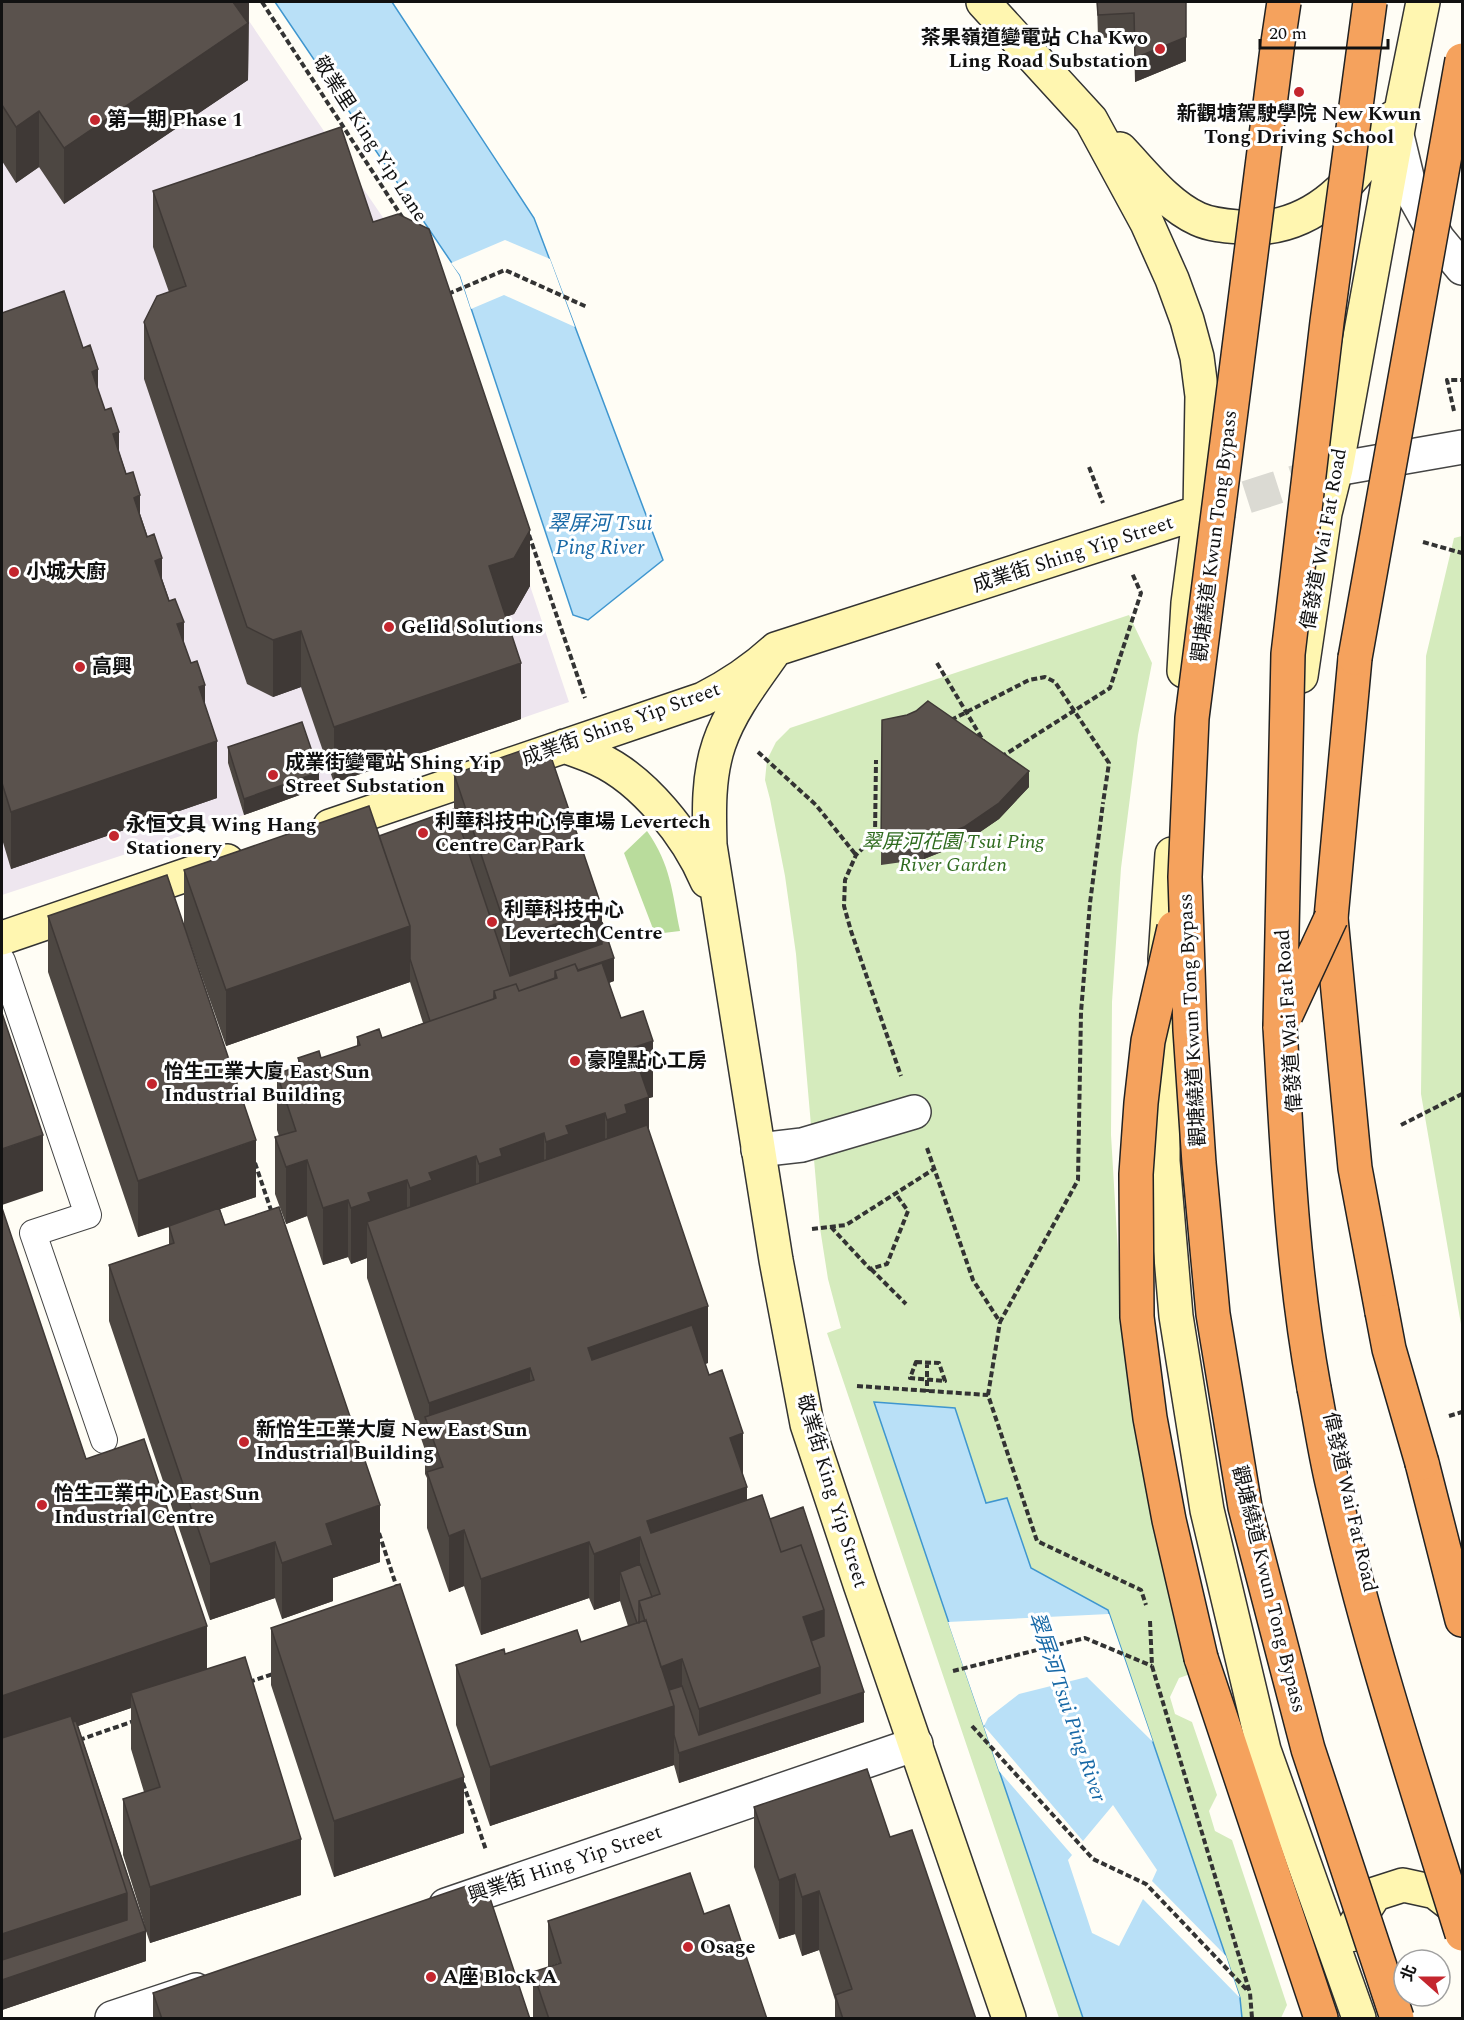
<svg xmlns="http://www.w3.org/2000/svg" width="1464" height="2020" viewBox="0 0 1464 2020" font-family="Spectral,'Noto Sans TC',serif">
<rect width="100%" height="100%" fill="#fffdf5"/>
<!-- industrial -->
<path fill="#eee6ef" d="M 2,2 L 236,2 L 429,285 L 569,702 L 319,788 L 228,763 L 244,815 L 2,895 Z"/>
<!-- green -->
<path fill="#d5ebbd" d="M 1462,536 L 1462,1330 L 1421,1094 L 1426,656 L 1454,538 Z
M 1129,615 L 1152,663 L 1138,735 L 1121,868 L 1112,1002 L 1111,1135 L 1119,1269 L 1135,1402 L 1205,1669 L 1179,1678 L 1170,1697 L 1175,1714 L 1192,1722 L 1217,1795 L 1209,1811 L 1215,1831 L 1232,1840 L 1287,2005 L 1281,2018 L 1059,2018 L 827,1333 L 841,1328 L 828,1279 L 820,1228 L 796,954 L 785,876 L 770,799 L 765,780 L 767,760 L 776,742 L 790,728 Z"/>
<!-- forest -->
<path fill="#b9dc9c" d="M 647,831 C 671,865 672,892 680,931 L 655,934 L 624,853 Z"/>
<!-- water -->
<path fill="#b9e0f7" stroke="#3f96cf" stroke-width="1.5" d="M 275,2 L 392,2 L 534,218 L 663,560 L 588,620 L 573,615 L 460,275 Z
M 874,1402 L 955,1408 L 986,1503 L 1007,1498 L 1031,1568 L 1108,1610 L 1240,1998 L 1242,2018 L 1083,2018 Z"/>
<!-- pier -->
<path fill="#fffdf5" d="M 505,240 L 550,259 L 575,327 L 504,295 L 471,309 L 460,275 L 451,263 Z
M 1109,1614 L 1153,1742 L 1087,1677 L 1019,1694 L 988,1718 L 984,1726 L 1083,1841 L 1113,1805 L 1157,1870 L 1152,1881 L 1226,1956 L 1240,1998 L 1143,1899 L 1119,1946 L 1092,1933 L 1068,1860 L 1072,1855 L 999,1771 L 948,1622 Z"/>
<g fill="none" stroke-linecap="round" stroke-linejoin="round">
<!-- secondary-tunnel -->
<path stroke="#dbdad3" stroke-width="33" stroke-dasharray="33 16" stroke-linecap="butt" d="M 1200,512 L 1335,469"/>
<defs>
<path id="service" d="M 2,961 L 88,1215 L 33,1233 L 104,1440"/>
<path id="pedestrian" d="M 758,1150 L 802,1145 L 914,1112"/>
<path id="minor" d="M 446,1905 L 916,1744
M 112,2018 L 196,1990"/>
<path id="tertiary" d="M 1397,135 L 1410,189 L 1438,239 L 1462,268
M 1336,469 L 1462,447"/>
<path id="secondary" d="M 983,2 L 1091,120 L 1147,223 L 1172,279 L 1187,320 L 1197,357 L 1202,396 L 1200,512 L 1188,603 L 1184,671
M 1120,149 C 1143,173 1167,205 1198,219 C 1211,225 1226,226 1239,227 C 1315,235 1361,176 1394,117
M 776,649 C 755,679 731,709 719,744 C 708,776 709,812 710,845 L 776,1260 L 807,1424 L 860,1584 L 1009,2018
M 1301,676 L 1325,513 L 1336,469 L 1403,101 L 1423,2
M 564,746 C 575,750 587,754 598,759 C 644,780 688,836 707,881
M 330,826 L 703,699 C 731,685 753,670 776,649 L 1200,512
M 2,938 L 227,861
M 1165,959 L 1172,854
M 1163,1013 L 1163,1161 L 1176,1316 L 1207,1510 L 1264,1750 L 1359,2018
M 1350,1935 L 1351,1931 L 1375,1894 L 1403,1885 L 1435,1892 L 1462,1913"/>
<path id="motorway" d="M 1355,658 L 1331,918 L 1355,1168 L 1382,1312
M 1280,1027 C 1287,1148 1292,1268 1314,1388
M 1422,1463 L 1462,1620
M 1201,1658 L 1321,2018"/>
</defs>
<!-- service casing -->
<use href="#service" stroke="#444" stroke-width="28"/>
<!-- pedestrian casing -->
<use href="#pedestrian" stroke="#444" stroke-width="36"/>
<!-- minor casing -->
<use href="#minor" stroke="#444" stroke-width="36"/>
<!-- tertiary casing -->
<use href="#tertiary" stroke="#444" stroke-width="36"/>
<!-- secondary casing -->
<use href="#secondary" stroke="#333" stroke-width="36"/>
<!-- motorway casing -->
<use href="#motorway" stroke="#222" stroke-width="36"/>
<!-- path -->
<path stroke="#333" stroke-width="4" stroke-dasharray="6 3" stroke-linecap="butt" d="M 262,2 L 404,220
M 448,294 L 505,270 L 587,307
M 1454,411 L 1447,380 L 1462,380
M 1089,467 L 1103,503
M 529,535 L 585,698
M 1423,542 L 1462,553
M 937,663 L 984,742
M 758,752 L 816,805 L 856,855
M 1001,757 L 1110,688 L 1141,593 L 1132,573
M 574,828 L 607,817
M 885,830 L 875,836 L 856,855 L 845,880 L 844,906 L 851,931 L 901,1076
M 875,836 L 876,760
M 1401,1125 L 1462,1094
M 927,1148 L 973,1280 L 1000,1322 L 1078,1180 L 1081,1012 L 1090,903 L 1103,803
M 255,1163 L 272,1213
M 831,1227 L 870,1269 L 887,1264 L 908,1211 L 895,1193
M 812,1229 L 846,1225 L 934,1169
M 871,1269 L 906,1304
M 916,1362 L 939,1363 L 945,1381 L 910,1378 Z
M 927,1362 L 927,1392
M 857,1386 L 988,1395 L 1037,1541 L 1141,1590 L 1146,1605
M 988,1395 L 1000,1322
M 1449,1416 L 1462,1412
M 379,1533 L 397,1588
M 1150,1621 L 1152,1666 L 1250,1993 L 1252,2018
M 953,1671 L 1085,1638 L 1152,1666
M 249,1682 L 273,1674
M 972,1726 L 1093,1859 L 1146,1884 L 1248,1991
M 79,1740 L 134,1721
M 463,1783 L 486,1850"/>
<!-- service -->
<use href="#service" stroke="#fff" stroke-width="26"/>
<!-- pedestrian -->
<use href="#pedestrian" stroke="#fff" stroke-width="33"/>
<!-- minor -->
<use href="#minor" stroke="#fff" stroke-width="33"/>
<!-- tertiary -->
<use href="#tertiary" stroke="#fff" stroke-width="33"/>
<!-- secondary -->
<use href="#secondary" stroke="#fff6b0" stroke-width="33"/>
<!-- motorway -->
<use href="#motorway" stroke="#f5a25d" stroke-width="33"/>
<defs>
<path id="motorway-bridge" d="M 1284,2 L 1277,49 L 1192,718 L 1185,877 L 1190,1030 L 1199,1163 L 1213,1314 L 1245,1507 L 1308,1749 L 1397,2018
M 1355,658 L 1462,60
M 1174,928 L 1148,1041 L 1141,1103 L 1136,1174 L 1137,1317 L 1150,1418 L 1169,1520 L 1201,1658
M 1286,1015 L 1331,918
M 1280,1027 L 1288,654 L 1327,322 L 1370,2
M 1382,1312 L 1389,1349 L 1422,1463
M 1314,1388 C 1321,1424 1326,1460 1335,1495 C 1369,1644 1417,1789 1462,1934"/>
</defs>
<!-- motorway-bridge casing -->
<use href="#motorway-bridge" stroke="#222" stroke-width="36" stroke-linecap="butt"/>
<!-- path-bridge -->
<path stroke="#333" stroke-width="4" stroke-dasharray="6 3" stroke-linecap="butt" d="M 951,720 L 1029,680 L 1045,677 L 1055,682 L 1109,763 L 1103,803"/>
<!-- motorway-bridge -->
<use href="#motorway-bridge" stroke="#f5a25d" stroke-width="33"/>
</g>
<!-- wall -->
<path fill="#4d4742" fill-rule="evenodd" d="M 2,2 L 249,2 L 248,80 L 64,204 L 39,167 L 16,183 L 2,161 Z
M 1097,2 L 1186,2 L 1186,61 L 1135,82 L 1134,37 L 1098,38 Z
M 153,191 L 373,222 L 530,586 L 514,614 L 506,617 L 521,719 L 334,783 L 301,687 L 273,697 L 247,684 L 144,379 L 144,322 L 169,292 L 153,247 Z
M 2,313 L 98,390 L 205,705 L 217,798 L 11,869 L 2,839 Z
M 882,720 L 1029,787 L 999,819 L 964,843 L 924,859 L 881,865 Z
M 228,747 L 319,788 L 244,815 L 228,763 Z
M 454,774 L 602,922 L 614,981 L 609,983 L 621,1018 L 653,1097 L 649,1098 L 649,1132 L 708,1363 L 705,1364 L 743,1477 L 747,1500 L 770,1519 L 864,1722 L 679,1783 L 674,1765 L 490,1826 L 456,1725 L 456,1665 L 505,1654 L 581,1642 L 628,1626 L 620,1601 L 594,1610 L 589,1598 L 481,1635 L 464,1586 L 449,1592 L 427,1528 L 427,1478 L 425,1474 L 425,1450 L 367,1278 L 367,1258 L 351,1264 L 348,1257 L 323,1265 L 307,1216 L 286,1224 L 275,1194 L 275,1137 L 279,1136 L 277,1130 L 277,1074 L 298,1067 L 298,1058 L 321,1058 L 357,1046 L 357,1037 L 382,1038 L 423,1023 L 410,982 L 226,1046 L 184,926 L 184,870 L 379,836 L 454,809 Z
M 48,916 L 256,1197 L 220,1209 L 225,1225 L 380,1562 L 333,1578 L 333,1601 L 282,1619 L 275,1598 L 210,1620 L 109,1321 L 109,1265 L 169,1245 L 169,1227 L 138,1237 L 48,972 Z
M 2,1208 L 86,1459 L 207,1669 L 301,1895 L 150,1943 L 146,1931 L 146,1961 L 2,2010 ZM 131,1708 L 131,1749 L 144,1792 L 123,1799 L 123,1855 L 145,1926 L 78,1726 Z
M 271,1628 L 464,1833 L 334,1877 L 271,1685 Z
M 754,1807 L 890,1837 L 976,2019 L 835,2019 L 835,2000 L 819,1950 L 802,1956 L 795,1934 L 779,1939 L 754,1867 Z
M 704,1914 L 548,1967 L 548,1921 Z
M 533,1972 L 549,2019 L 533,2019 Z
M 153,1993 L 530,2019 L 153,2019 Z"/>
<!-- shaded-wall -->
<path fill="#3f3936" d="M 226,2 L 249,2 L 248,80 L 64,204 L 64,148 Z
M 1186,2 L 1186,61 L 1135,82 L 1135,58 Z
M 39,111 L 39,167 L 16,183 L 16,127 Z
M 98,369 L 98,425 L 92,372 Z
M 119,432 L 119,488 L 113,434 Z
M 140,495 L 140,552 L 134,498 Z
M 530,530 L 530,586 L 514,614 L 489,622 L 489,566 Z
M 162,558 L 162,614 L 155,561 Z
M 184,622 L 184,678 L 177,624 Z
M 301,631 L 301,687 L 273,697 L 273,640 Z
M 521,663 L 521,719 L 334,783 L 334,727 Z
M 205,685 L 205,741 L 199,687 Z
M 217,741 L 217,798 L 11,869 L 11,812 Z
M 1029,771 L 1029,787 L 999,819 L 964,843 L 924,859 L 924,843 Z
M 319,772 L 319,788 L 244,815 L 244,799 Z
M 602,908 L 602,962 L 614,958 L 614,981 L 557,1001 L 557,978 L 555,971 L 510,993 L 510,940 Z
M 410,926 L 410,982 L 226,1046 L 226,990 Z
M 653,1041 L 653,1097 L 649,1098 L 649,1154 L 607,1177 L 607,1120 L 632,1048 Z
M 605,1113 L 605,1169 L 546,1198 L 546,1142 L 566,1126 Z
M 544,1133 L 544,1189 L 479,1220 L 479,1164 L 500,1149 Z
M 43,1135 L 43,1191 L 2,1205 L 2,1149 Z
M 256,1140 L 256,1197 L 138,1237 L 138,1181 Z
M 476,1156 L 476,1212 L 410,1244 L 410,1188 L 429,1173 Z
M 307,1160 L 307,1216 L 286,1224 L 286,1167 Z
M 407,1180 L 407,1237 L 367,1222 L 367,1258 L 351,1264 L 351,1208 L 368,1193 Z
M 348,1200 L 348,1257 L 323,1265 L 323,1208 Z
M 708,1306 L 708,1363 L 588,1404 L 588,1348 Z
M 530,1368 L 530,1424 L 429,1426 L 429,1403 Z
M 743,1433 L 743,1488 L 747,1487 L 747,1544 L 653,1575 L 647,1521 L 730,1438 Z
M 380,1505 L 380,1562 L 333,1578 L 333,1601 L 282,1619 L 282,1563 L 326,1524 Z
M 464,1530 L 464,1586 L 449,1592 L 449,1536 Z
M 640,1537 L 640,1594 L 620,1572 L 620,1601 L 594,1610 L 594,1554 Z
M 275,1542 L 275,1598 L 210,1620 L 210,1564 Z
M 589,1542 L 589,1598 L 481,1635 L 481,1579 Z
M 824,1610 L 864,1692 L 864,1722 L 679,1783 L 679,1753 L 699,1747 L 699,1709 L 803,1617 Z
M 207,1626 L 207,1682 L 131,1693 L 131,1708 L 2,1752 L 2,1696 Z
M 682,1659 L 682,1716 L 674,1719 L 674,1765 L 490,1826 L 490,1767 L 660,1667 Z
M 464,1777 L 464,1833 L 334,1877 L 334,1821 Z
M 301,1839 L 301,1895 L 150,1943 L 150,1887 Z
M 795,1874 L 795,1934 L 779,1939 L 779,1880 Z
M 819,1891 L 819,1950 L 802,1956 L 802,1897 Z
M 127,1893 L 146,1931 L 146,1961 L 2,2010 L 2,1934 Z"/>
<!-- building -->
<path fill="#5a524d" stroke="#3f3936" stroke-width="1.5" d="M 2,2 L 233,2 L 248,23 L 64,148 L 39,111 L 16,127 L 2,105 Z
M 1097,2 L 1186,2 L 1186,37 L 1135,58 L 1134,13 L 1098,15 Z
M 341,127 L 373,222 L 398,214 L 429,229 L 530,530 L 514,558 L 489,566 L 521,663 L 334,727 L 301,631 L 273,640 L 247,627 L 144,322 L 157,296 L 186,286 L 153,191 Z
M 64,291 L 83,348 L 90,345 L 98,369 L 92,372 L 105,410 L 111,408 L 119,432 L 113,434 L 126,474 L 133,472 L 140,495 L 134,498 L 147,537 L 154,534 L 162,558 L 155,561 L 169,601 L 175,599 L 184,622 L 177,624 L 191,663 L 197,661 L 205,685 L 199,687 L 217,741 L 11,812 L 2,783 L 2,313 Z
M 928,701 L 1029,771 L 999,803 L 964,827 L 924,843 L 881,849 L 882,720 L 907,715 L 916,711 Z
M 302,722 L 319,772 L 244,799 L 228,747 Z
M 546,742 L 602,908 L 510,940 L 454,774 Z
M 369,806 L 410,926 L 226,990 L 184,870 Z
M 454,809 L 510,976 L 602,944 L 602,922 L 614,958 L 578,970 L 575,964 L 555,971 L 555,978 L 519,991 L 516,984 L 494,991 L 494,999 L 430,1021 L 410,959 L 410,926 L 379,836 Z
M 167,875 L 256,1140 L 138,1181 L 48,916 Z
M 602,963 L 621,1018 L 643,1011 L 653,1041 L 632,1048 L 649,1097 L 625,1105 L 627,1113 L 607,1120 L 605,1113 L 566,1126 L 569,1134 L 546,1142 L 544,1133 L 500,1149 L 502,1156 L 479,1164 L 476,1156 L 429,1173 L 432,1180 L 410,1188 L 407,1180 L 368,1193 L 371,1201 L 351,1208 L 348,1200 L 323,1208 L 307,1160 L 286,1167 L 275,1137 L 296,1131 L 277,1074 L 301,1065 L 298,1058 L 319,1051 L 321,1058 L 360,1045 L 357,1037 L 379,1029 L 382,1038 L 496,998 L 494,991 L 516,984 L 519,991 L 557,978 L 555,971 L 575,964 L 578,971 Z
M 2,1013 L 43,1135 L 2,1149 Z
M 647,1125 L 708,1306 L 588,1348 L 592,1360 L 692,1325 L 709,1375 L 722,1370 L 743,1433 L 730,1438 L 747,1487 L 647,1521 L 651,1533 L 762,1495 L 781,1552 L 801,1545 L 824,1610 L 803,1617 L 820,1667 L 699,1709 L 682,1659 L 661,1667 L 646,1620 L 645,1621 L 639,1601 L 660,1594 L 640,1537 L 594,1554 L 589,1542 L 481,1579 L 464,1530 L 449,1536 L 427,1472 L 443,1467 L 425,1417 L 534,1380 L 530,1368 L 429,1403 L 367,1222 Z
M 279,1207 L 380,1505 L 326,1524 L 333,1545 L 282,1563 L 275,1542 L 210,1564 L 109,1265 L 174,1243 L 169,1226 L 219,1208 L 225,1225 Z
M 2,1208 L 86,1459 L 144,1439 L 207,1626 L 2,1696 Z
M 803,1507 L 864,1692 L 679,1753 L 674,1735 L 674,1706 L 669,1690 L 682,1686 L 699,1735 L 820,1693 L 820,1667 L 811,1641 L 824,1636 L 824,1610 L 801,1545 L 781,1552 L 770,1519 Z
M 640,1564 L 652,1597 L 639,1601 L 639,1623 L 637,1623 L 620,1572 Z
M 400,1584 L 464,1777 L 334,1821 L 271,1628 Z
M 646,1620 L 674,1706 L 490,1767 L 456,1665 L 504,1649 L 505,1654 L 577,1630 L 581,1642 Z
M 245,1657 L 301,1839 L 150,1887 L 123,1799 L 160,1787 L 131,1693 Z
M 71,1716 L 127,1893 L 2,1934 L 2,1738 Z
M 76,1721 L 146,1931 L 2,1980 L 2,1960 L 127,1920 L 127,1893 L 73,1722 Z
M 867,1769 L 890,1837 L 912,1830 L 976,2019 L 843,2019 L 835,1995 L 852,1989 L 819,1891 L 802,1897 L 795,1874 L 779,1880 L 754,1807 Z
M 690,1873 L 704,1914 L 729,1905 L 767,2019 L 549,2019 L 533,1972 L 561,1963 L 548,1921 Z
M 484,1880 L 530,2019 L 162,2019 L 153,1993 Z"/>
<!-- markers -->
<g fill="#c4262e" stroke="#fff" stroke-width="2">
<circle cx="1160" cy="49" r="6"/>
<circle cx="1299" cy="92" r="6"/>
<circle cx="95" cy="120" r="6"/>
<circle cx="14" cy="572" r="6"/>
<circle cx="389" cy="627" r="6"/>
<circle cx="80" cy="667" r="6"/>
<circle cx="273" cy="775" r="6"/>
<circle cx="423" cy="833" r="6"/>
<circle cx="114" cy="836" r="6"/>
<circle cx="492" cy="922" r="6"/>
<circle cx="575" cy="1061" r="6"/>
<circle cx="152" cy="1084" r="6"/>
<circle cx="244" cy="1442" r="6"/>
<circle cx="42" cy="1505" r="6"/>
<circle cx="688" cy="1947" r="6"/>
<circle cx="431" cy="1977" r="6"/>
</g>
<g text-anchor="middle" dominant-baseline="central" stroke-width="6" stroke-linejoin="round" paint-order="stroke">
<!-- poi labels -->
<g font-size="20" font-weight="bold" fill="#111" stroke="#fff" text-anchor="start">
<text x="1148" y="38" text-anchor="end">茶果嶺道變電站 Cha Kwo<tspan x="1148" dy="23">Ling Road Substation</tspan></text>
<text x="1299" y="114" text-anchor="middle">新觀塘駕駛學院 New Kwun<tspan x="1299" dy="23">Tong Driving School</tspan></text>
<text x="107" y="120">第一期 Phase 1</text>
<text x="26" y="572">小城大廚</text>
<text x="401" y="627">Gelid Solutions</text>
<text x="92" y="667">高興</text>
<text x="285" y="763">成業街變電站 Shing Yip<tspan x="285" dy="23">Street Substation</tspan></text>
<text x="435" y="822">利華科技中心停車場 Levertech<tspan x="435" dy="23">Centre Car Park</tspan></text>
<text x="126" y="825">永恒文具 Wing Hang<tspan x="126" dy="23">Stationery</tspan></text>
<text x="504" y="910">利華科技中心<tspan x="504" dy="23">Levertech Centre</tspan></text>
<text x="587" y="1061">豪隍點心工房</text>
<text x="164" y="1072">怡生工業大廈 East Sun<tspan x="164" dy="23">Industrial Building</tspan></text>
<text x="256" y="1430">新怡生工業大廈 New East Sun<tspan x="256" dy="23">Industrial Building</tspan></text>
<text x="54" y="1494">怡生工業中心 East Sun<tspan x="54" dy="23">Industrial Centre</tspan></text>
<text x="700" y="1947">Osage</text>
<text x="443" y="1977">A座 Block A</text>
</g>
<!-- street labels -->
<g font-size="20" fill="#111" stroke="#fff">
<text transform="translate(370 139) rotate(57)">敬業里 King Yip Lane</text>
<text transform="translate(1215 536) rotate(-83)">觀塘繞道 Kwun Tong Bypass</text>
<text transform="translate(1324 539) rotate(-80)">偉發道 Wai Fat Road</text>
<text transform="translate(1073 554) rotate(-18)">成業街 Shing Yip Street</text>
<text transform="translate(621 724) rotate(-20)">成業街 Shing Yip Street</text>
<text transform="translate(1192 1020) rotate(-93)">觀塘繞道 Kwun Tong Bypass</text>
<text transform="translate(1289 1021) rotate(-94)">偉發道 Wai Fat Road</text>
<text transform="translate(832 1491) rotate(73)">敬業街 King Yip Street</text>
<text transform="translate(1350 1502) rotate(77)">偉發道 Wai Fat Road</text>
<text transform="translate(1269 1589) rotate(76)">觀塘繞道 Kwun Tong Bypass</text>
<text transform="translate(565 1864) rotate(-19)">興業街 Hing Yip Street</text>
</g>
<!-- park labels -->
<g font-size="20" font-style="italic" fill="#2f6b1f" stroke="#fff">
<text x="953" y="842">翠屏河花園 Tsui Ping<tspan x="953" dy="23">River Garden</tspan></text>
</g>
<!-- water labels -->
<g font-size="21" font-style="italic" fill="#1768a6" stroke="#fff">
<text x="600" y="524">翠屏河 Tsui<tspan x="600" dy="24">Ping River</tspan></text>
<text transform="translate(1067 1707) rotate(71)">翠屏河 Tsui Ping River</text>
</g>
</g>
<!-- border -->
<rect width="1464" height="2020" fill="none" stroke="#111111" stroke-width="6"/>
<!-- north arrow -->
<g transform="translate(1422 1978) rotate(291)"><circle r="28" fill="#ffffff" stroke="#a0a0a0" stroke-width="1.5"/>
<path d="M0-4.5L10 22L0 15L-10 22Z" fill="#c4262e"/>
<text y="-9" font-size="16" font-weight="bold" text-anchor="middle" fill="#111111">北</text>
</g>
<!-- scale -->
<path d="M1260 39v9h128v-9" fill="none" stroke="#111111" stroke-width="3"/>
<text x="1269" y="39" font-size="18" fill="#111111" stroke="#ffffff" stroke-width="4.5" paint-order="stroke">20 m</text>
</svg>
